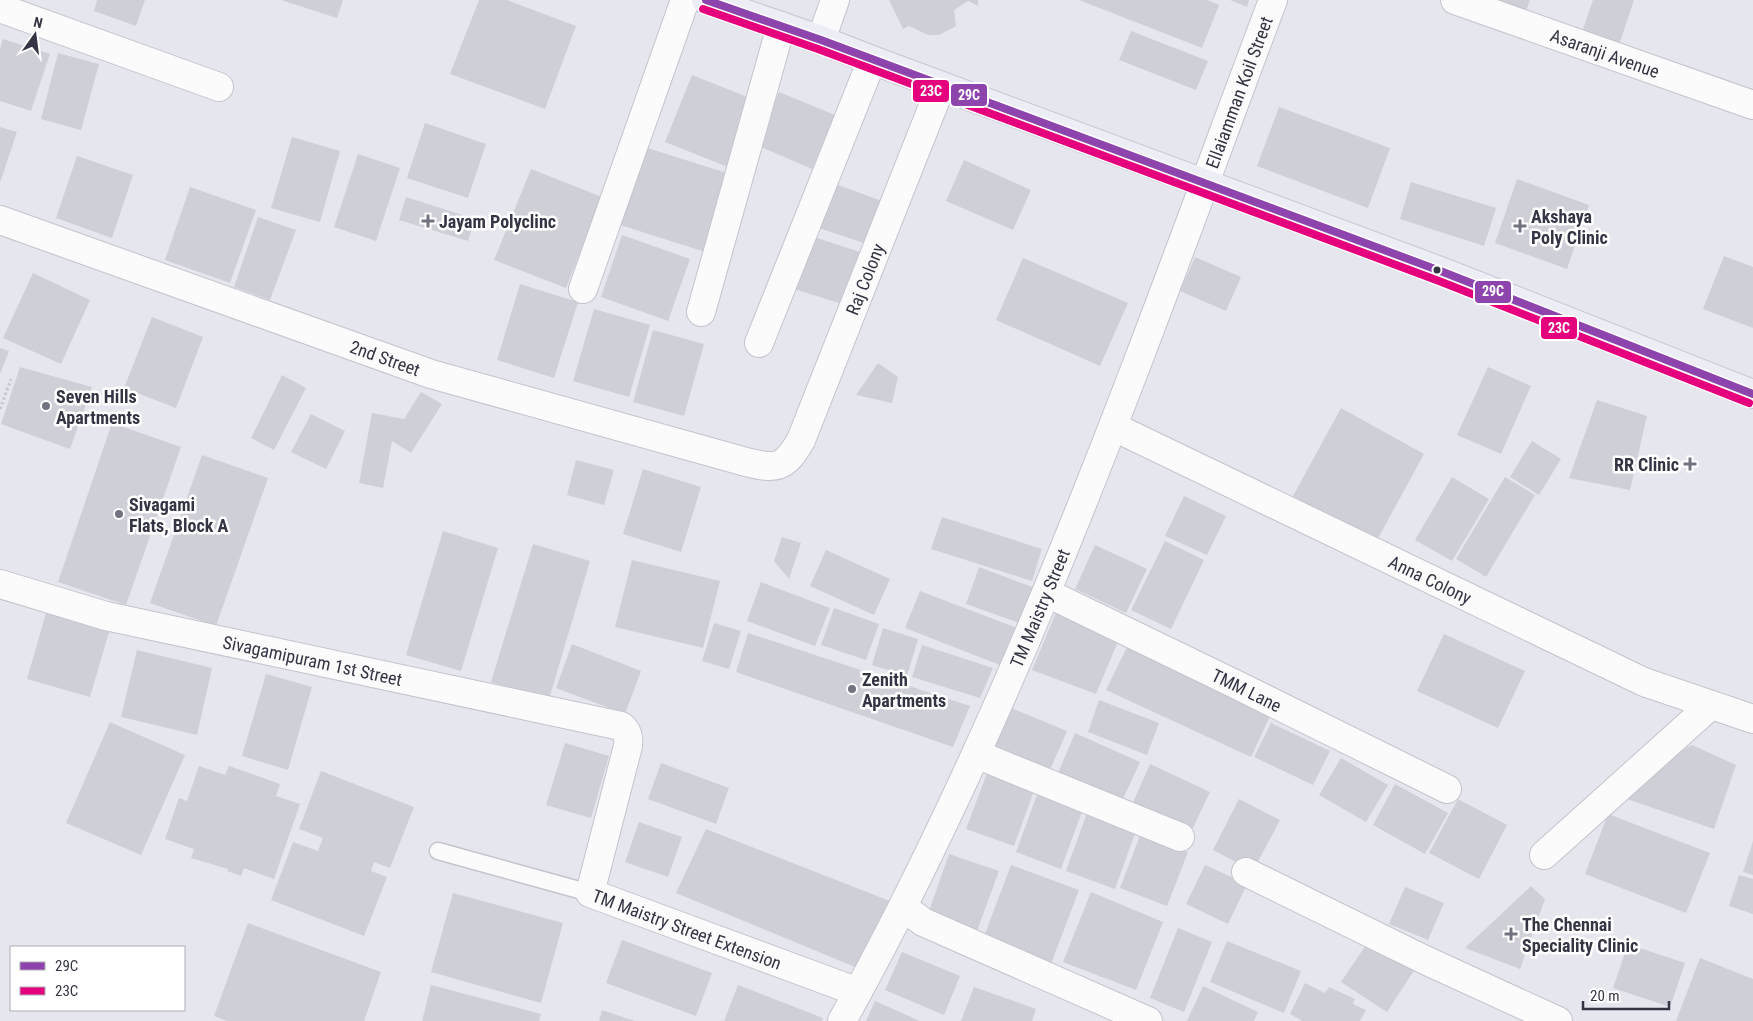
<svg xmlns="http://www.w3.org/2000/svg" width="1753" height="1021" viewBox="0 0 1753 1021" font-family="'Roboto Condensed',sans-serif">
<rect width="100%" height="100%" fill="#e6e6ee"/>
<!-- building -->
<path fill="#cfcfd8" d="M 97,0 L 145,0 L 136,26 L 94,11 Z
M 281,0 L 343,0 L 337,18 Z
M 479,0 L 507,0 L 576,26 L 545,109 L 450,74 Z
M 889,0 L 978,0 L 978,6 L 968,1 L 954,10 L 956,26 L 939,35 L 928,35 L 909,26 L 903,29 Z
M 1079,0 L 1207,0 L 1219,5 L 1202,48 Z
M 1230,0 L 1249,0 L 1247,7 Z
M 1492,0 L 1530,0 L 1524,16 Z
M 1593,0 L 1634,0 L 1617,51 L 1580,38 Z
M 1131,31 L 1208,61 L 1196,90 L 1119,60 Z
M 3,39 L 50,54 L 31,111 L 0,101 L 0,49 Z
M 58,53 L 99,64 L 81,130 L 41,119 Z
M 692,75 L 755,100 L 728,167 L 665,142 Z
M 779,92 L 835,115 L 812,169 L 756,145 Z
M 1279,107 L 1390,148 L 1368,208 L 1257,166 Z
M 425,123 L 486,144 L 468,198 L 407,178 Z
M 0,127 L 17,132 L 0,183 Z
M 292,137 L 340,151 L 320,222 L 271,208 Z
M 638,145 L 730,174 L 705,252 L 614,223 Z
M 358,154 L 400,168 L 376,241 L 334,227 Z
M 77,156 L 133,175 L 112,238 L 56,218 Z
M 964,160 L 1031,190 L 1013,230 L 946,201 Z
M 531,169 L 602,197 L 566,288 L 494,260 Z
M 1517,179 L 1589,205 L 1567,269 L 1495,243 Z
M 1411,182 L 1496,208 L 1484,246 L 1400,219 Z
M 835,184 L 882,201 L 867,244 L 819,228 Z
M 190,187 L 256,210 L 230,283 L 165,260 Z
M 406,197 L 475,219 L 468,241 L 399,220 Z
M 258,217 L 296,230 L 270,300 L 234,287 Z
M 622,235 L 690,259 L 668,321 L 601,297 Z
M 811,236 L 869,255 L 852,307 L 794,289 Z
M 1724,256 L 1753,267 L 1753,328 L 1703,309 Z
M 1195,257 L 1241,277 L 1226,311 L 1180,291 Z
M 1023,258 L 1128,303 L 1100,366 L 996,320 Z
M 33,273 L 90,300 L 61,364 L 3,338 Z
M 520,284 L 578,302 L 554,378 L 497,360 Z
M 594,309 L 650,325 L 629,397 L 573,381 Z
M 152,317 L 203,337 L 176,408 L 124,388 Z
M 653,330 L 704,344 L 684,416 L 633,402 Z
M 0,348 L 9,351 L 0,374 Z
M 878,363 L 898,377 L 892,403 L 856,395 Z
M 20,367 L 92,387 L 70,449 L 1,424 Z
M 1488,367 L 1531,386 L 1501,454 L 1457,435 Z
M 282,375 L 306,388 L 274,450 L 251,438 Z
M 421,392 L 442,404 L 411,453 L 392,441 L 383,488 L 359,483 L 372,413 L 404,419 Z
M 1597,400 L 1647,416 L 1630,490 L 1569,478 Z
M 1341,408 L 1424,454 L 1376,542 L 1293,496 Z
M 311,414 L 345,431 L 326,469 L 291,452 Z
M 112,423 L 181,447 L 126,605 L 58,582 Z
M 1532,441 L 1561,459 L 1539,495 L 1510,477 Z
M 202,455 L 268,478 L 216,626 L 150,603 Z
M 576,460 L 614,470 L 604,505 L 567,495 Z
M 643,469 L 701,487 L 681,552 L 623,534 Z
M 1452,477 L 1489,499 L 1452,561 L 1415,540 Z
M 1505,477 L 1535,495 L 1486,577 L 1456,559 Z
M 1184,496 L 1226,516 L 1207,555 L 1165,536 Z
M 942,517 L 1042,549 L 1032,581 L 931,549 Z
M 443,531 L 498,548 L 461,671 L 406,655 Z
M 782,537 L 801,543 L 789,579 L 774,561 Z
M 1165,541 L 1204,560 L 1171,629 L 1131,610 Z
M 533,544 L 590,561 L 549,699 L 491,682 Z
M 1095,545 L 1147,569 L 1126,613 L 1075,589 Z
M 826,550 L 890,579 L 874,615 L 810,586 Z
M 632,560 L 720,581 L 703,648 L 615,627 Z
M 979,567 L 1035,588 L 1022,624 L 966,604 Z
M 761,582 L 830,608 L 815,646 L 747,621 Z
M 920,591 L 1019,629 L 1005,667 L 905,628 Z
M 834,608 L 879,624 L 866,660 L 821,645 Z
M 1057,610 L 1119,639 L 1096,694 L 1032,670 Z
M 46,613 L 109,632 L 90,697 L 27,679 Z
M 714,623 L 741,631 L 729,669 L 702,661 Z
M 883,628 L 918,639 L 907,676 L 872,665 Z
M 748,633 L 970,706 L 953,747 L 736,672 Z
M 1444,634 L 1525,671 L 1498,728 L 1417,691 Z
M 572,644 L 641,671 L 625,714 L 556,688 Z
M 922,645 L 993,668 L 980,698 L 912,677 Z
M 1128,645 L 1272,712 L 1251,757 L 1106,690 Z
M 137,650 L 212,668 L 197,735 L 121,717 Z
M 266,674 L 312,687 L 288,770 L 242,756 Z
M 1099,700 L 1159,723 L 1147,755 L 1088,732 Z
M 1009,707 L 1067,731 L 1050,770 L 992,746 Z
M 110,722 L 185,755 L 141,855 L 66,823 Z
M 1271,723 L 1330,751 L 1313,785 L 1254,757 Z
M 1075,733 L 1140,762 L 1122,801 L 1058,773 Z
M 565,743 L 609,756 L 591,818 L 546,805 Z
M 1692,745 L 1736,765 L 1714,829 L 1627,799 L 1666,759 Z
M 1341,758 L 1388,785 L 1366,822 L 1319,795 Z
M 661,763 L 729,788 L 716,824 L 648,799 Z
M 1150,764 L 1210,792 L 1190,834 L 1131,807 Z
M 199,766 L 225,775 L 229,766 L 280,784 L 276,796 L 300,804 L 274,879 L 244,868 L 241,876 L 227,871 L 228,869 L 191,858 L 194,849 L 165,839 L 179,798 L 187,801 Z
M 321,771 L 414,807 L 390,868 L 374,862 L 371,871 L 387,877 L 364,936 L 271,900 L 293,842 L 318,851 L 323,838 L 299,829 Z
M 987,773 L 1034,791 L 1014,846 L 966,829 Z
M 1395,784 L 1448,813 L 1425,854 L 1373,825 Z
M 1038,792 L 1083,809 L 1061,869 L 1016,852 Z
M 1239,799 L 1280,820 L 1253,871 L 1213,850 Z
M 1458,799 L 1507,825 L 1479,879 L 1429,853 Z
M 1088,810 L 1137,828 L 1115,889 L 1066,871 Z
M 1608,814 L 1710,853 L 1686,913 L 1585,874 Z
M 639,822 L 682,837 L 668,877 L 625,862 Z
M 706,829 L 890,901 L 860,969 L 676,893 Z
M 1141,833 L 1188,852 L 1167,906 L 1120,888 Z
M 1753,841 L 1753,875 L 1743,872 Z
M 949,854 L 999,871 L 977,931 L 928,914 Z
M 1011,865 L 1079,890 L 1051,964 L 983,939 Z
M 1205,865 L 1247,884 L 1228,924 L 1186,904 Z
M 1739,875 L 1753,879 L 1753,914 L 1729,906 Z
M 1531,886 L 1545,899 L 1520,969 L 1465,948 Z
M 1405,887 L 1444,903 L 1428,940 L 1389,924 Z
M 1091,892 L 1163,922 L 1136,990 L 1063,962 Z
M 453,893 L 563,923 L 541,1003 L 431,972 Z
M 248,923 L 381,972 L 364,1021 L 227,1021 L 214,1016 Z
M 1178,928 L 1212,942 L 1184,1012 L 1150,998 Z
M 1370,939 L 1415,969 L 1387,1012 L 1341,982 Z
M 622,940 L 712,973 L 696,1016 L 606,983 Z
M 1227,941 L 1301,971 L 1284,1013 L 1210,982 Z
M 1628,944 L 1685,963 L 1670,1007 L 1613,988 Z
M 902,952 L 960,976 L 944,1015 L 885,990 Z
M 1700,958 L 1753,979 L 1753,1021 L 1676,1021 Z
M 1305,983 L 1325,993 L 1329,987 L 1355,999 L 1353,1004 L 1366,1010 L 1360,1021 L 1301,1021 L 1301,1020 L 1290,1014 Z
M 431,985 L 541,1014 L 539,1021 L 422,1021 Z
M 738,985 L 823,1018 L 822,1021 L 724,1021 Z
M 1203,986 L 1258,1012 L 1254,1021 L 1187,1021 Z
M 974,987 L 1036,1009 L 1032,1021 L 961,1021 Z
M 875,1001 L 920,1021 L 866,1021 Z
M 602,1010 L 635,1021 L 599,1021 Z"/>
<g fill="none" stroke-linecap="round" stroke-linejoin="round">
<defs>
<path id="service" d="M 438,851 L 590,893"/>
<g id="minor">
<path id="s1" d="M 1455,0 L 1753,105"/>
<path d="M 0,8 L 219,87"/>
<path d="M 821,40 L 835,0"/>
<path id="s2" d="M 0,220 L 431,374 L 746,462 C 777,470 785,468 801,440 L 941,86"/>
<path d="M 583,289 L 685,0"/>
<path d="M 701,312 L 781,26"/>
<path d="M 759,343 L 872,60"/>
<path id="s3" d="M 1114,427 L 1644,682 L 1753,719"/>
<path id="s4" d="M 0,584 L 106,616 L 621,726 C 628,732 629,737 628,746 L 590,893 L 858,992"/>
<path id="s5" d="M 1047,593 L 1235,684 L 1447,789"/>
<path d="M 976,754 L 1180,837"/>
<path d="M 1544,855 L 1711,705"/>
<path d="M 1246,872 L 1425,960 L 1558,1021"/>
<path d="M 903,907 L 923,922 L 1148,1021"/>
<path id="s6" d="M 842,1021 C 1022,697 1143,346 1273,0"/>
</g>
<path id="secondary" d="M 706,0 L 821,40 L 872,60 L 1443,272 L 1753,394"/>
</defs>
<!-- service casing -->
<use href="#service" stroke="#c3c4cc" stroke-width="19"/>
<!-- minor casing -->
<use href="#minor" stroke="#c3c4cc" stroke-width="30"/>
<!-- secondary casing -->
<use href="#secondary" stroke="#c6c5d7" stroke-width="30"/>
<!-- path -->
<path stroke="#c6c7cc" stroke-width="3" stroke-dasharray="2.5 2.5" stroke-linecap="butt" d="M 0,409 L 11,379"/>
<!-- service -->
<use href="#service" stroke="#fbfbfc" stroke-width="16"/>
<!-- minor -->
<use href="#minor" stroke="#fbfbfc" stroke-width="28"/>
<!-- secondary -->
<use href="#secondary" stroke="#ededf6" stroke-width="28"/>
<defs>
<path id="bus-1" d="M 706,0 L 821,40 L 1443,272 L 1753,394"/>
<path id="bus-2" d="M 703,9 L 818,49 L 1439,281 L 1749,403"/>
</defs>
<!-- bus-1 casing -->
<use href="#bus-1" stroke="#fff" stroke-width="11"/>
<!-- bus-2 casing -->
<use href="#bus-2" stroke="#fff" stroke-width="11"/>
<!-- bus-1 -->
<use href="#bus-1" stroke="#8e44ad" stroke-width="8"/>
<!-- bus-2 -->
<use href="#bus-2" stroke="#e5007d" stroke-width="8"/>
</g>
<!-- markers -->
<g fill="#727380" stroke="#fff" stroke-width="2">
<path d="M425.5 213.5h5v5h5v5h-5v5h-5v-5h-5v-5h5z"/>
<path d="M1517.5 218.5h5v5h5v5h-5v5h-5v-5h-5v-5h5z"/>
<circle cx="46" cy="406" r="5"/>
<path d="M1687.5 456.5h5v5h5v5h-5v5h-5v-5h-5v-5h5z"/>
<circle cx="119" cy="514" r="5"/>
<circle cx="852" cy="689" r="5"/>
<path d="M1508.5 926.5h5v5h5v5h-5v5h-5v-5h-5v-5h5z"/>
</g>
<circle fill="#343544" stroke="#fff" stroke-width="2" cx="1437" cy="270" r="4.5"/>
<g text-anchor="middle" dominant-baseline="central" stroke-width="5" stroke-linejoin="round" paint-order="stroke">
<!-- street labels -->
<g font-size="18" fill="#343544" stroke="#fff">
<text stroke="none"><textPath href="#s1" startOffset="159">Asaranji Avenue</textPath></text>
<text stroke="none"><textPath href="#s6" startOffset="1011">Ellaiamman Koil Street</textPath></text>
<text stroke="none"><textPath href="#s2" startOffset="1025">Raj Colony</textPath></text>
<text stroke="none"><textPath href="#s2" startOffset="409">2nd Street</textPath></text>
<text stroke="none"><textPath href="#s3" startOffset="351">Anna Colony</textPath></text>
<text stroke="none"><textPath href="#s6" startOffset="458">TM Maistry Street</textPath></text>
<text stroke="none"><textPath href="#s4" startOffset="322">Sivagamipuram 1st Street</textPath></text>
<text stroke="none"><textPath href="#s5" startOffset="222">TMM Lane</textPath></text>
<text stroke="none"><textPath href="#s4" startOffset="915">TM Maistry Street Extension</textPath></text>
</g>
<!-- poi labels -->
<g font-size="18" font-weight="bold" fill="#343544" stroke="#fff" text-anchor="start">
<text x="1531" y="216">Akshaya<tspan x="1531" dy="21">Poly Clinic</tspan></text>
<text x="439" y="221">Jayam Polyclinc</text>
<text x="56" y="396">Seven Hills<tspan x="56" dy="21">Apartments</tspan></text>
<text x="1679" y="464" text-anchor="end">RR Clinic</text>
<text x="129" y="504">Sivagami<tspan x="129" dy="21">Flats, Block A</tspan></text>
<text x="862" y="679">Zenith<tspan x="862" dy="21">Apartments</tspan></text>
<text x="1522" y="924">The Chennai<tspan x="1522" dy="21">Speciality Clinic</tspan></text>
</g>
</g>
<g stroke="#fff" stroke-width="2">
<rect x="912" y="79" width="38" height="24" rx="5" fill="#e5007d"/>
<rect x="950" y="83" width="38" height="24" rx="5" fill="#8e44ad"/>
<rect x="1474" y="280" width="38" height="24" rx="5" fill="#8e44ad"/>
<rect x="1540" y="316" width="38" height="24" rx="5" fill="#e5007d"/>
</g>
<g font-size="14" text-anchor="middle" font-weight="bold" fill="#fff">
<text x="931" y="96">23C</text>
<text x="969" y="100">29C</text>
<text x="1493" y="296">29C</text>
<text x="1559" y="333">23C</text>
</g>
<!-- legend -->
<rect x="10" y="946" width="175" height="65" fill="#ffffff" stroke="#aeaeb4"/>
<rect x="20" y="962" width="25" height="8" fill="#8e44ad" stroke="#aeaeb4"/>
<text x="55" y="971" font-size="15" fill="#343544">29C</text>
<rect x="20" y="987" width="25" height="8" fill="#e5007d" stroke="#aeaeb4"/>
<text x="55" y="996" font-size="15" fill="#343544">23C</text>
<!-- north arrow -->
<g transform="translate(35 35) rotate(14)" stroke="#ffffff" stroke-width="4" paint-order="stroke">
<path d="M0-4L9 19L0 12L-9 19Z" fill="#343544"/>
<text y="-8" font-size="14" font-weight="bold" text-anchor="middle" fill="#343544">N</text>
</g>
<!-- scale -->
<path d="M1583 1001v8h86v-8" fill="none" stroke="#343544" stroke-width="2.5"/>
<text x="1590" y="1001" font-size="15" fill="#343544" stroke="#ffffff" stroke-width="4" paint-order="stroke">20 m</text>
</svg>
